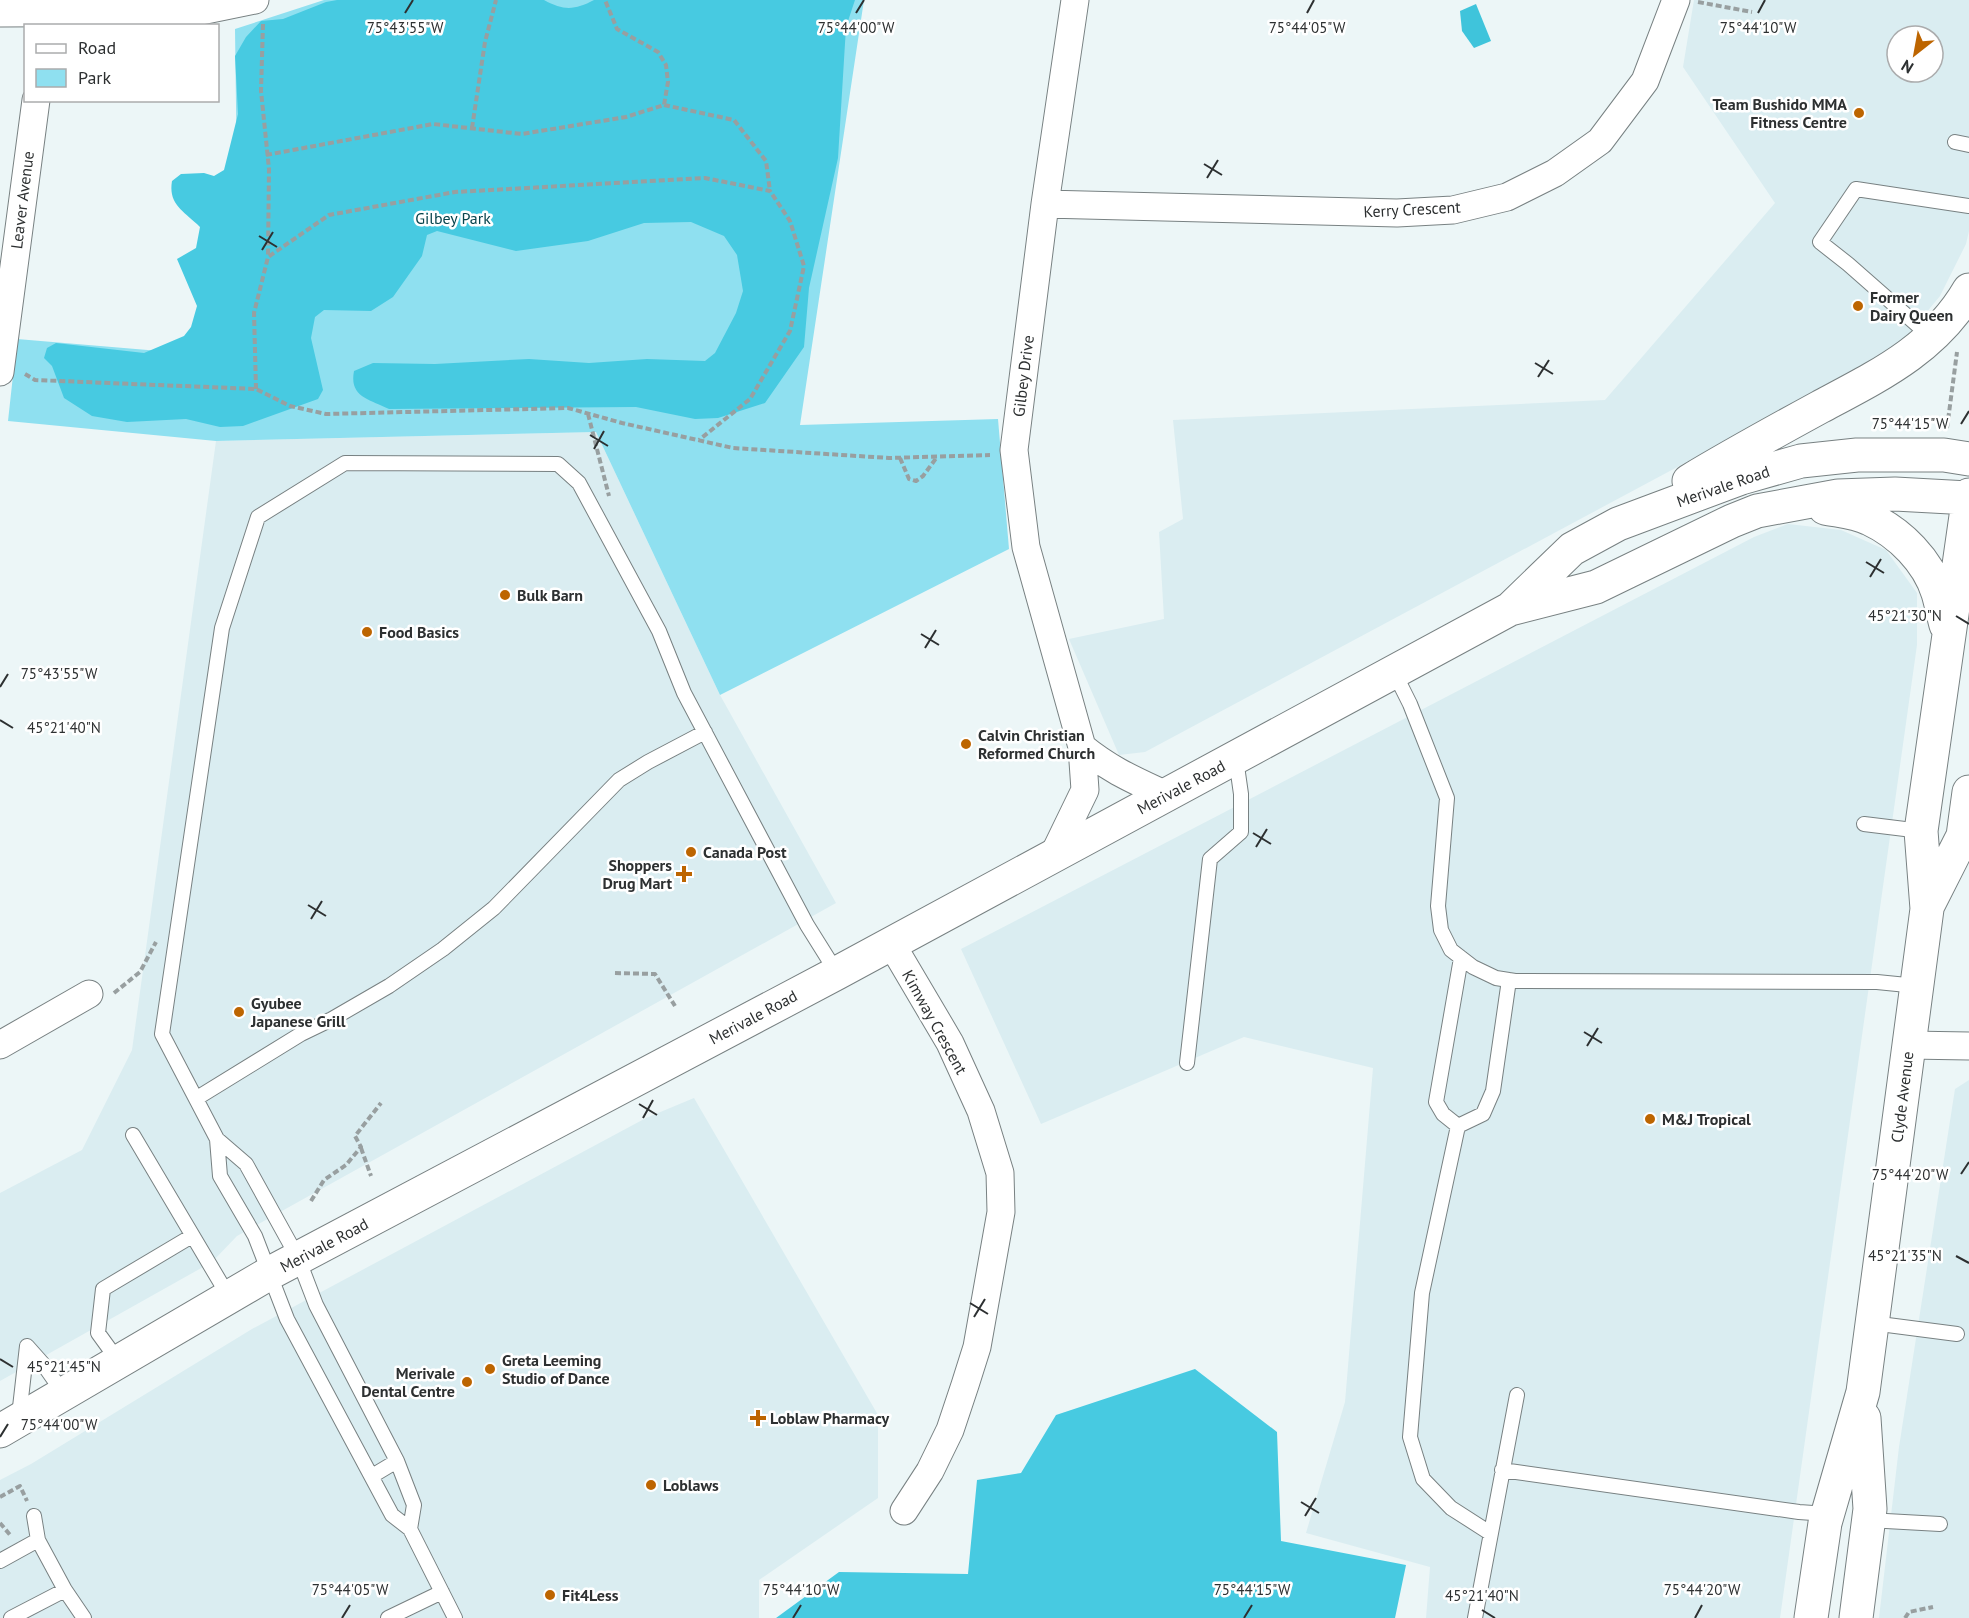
<svg xmlns="http://www.w3.org/2000/svg" width="1969" height="1618" viewBox="0 0 1969 1618" font-family="'PT Sans',sans-serif">
<rect width="100%" height="100%" fill="#ecf6f7"/>
<!-- built -->
<path fill="#daedf1" fill-rule="evenodd" d="M 1694,0 L 1969,0 L 1969,231 L 1966,244 L 1940,296 L 1901,343 L 1797,403 L 1145,752 L 1119,755 L 1069,639 L 1164,619 L 1159,532 L 1183,519 L 1173,420 L 1605,400 L 1775,203 L 1683,67 ZM 1897,36 L 1933,36 L 1933,72 L 1897,72 Z
M 596,432 L 720,695 L 836,903 L 237,1236 L 212,1262 L 0,1381 L 0,1193 L 82,1150 L 132,1050 L 216,441 Z
M 1788,524 L 1841,530 L 1886,550 L 1917,593 L 1917,645 L 1780,1618 L 1426,1618 L 1430,1567 L 1306,1533 L 1345,1402 L 1373,1068 L 1244,1037 L 1041,1124 L 961,949 L 1754,537 Z
M 1969,1080 L 1969,1618 L 1879,1618 L 1899,1447 L 1955,1089 Z
M 694,1098 L 878,1415 L 878,1498 L 759,1580 L 759,1618 L 0,1618 L 0,1480 L 31,1464 L 252,1329 L 646,1118 Z"/>
<!-- green -->
<path fill="#8fe0f0" d="M 324,0 L 864,0 L 800,425 L 998,419 L 1009,549 L 720,695 L 596,432 L 216,441 L 8,421 L 17,339 L 207,355 L 237,181 L 235,29 Z"/>
<!-- forest -->
<path fill="#47cae1" d="M 337,0 L 544,0 C 564,11 575,10 594,0 L 855,0 L 846,27 L 838,158 L 809,288 L 804,347 L 765,403 L 718,418 L 695,419 L 636,407 L 389,409 C 369,399 349,397 354,371 L 373,363 L 435,364 L 529,359 L 589,363 L 647,359 L 705,361 L 715,353 L 736,313 L 743,291 L 737,255 L 724,236 L 691,222 L 644,223 L 588,241 L 516,251 L 437,231 L 427,235 L 422,256 L 393,297 L 371,311 L 324,310 L 315,317 L 311,338 L 323,390 L 318,399 L 243,426 L 220,427 L 186,419 L 127,422 L 92,416 L 64,398 L 52,366 L 44,358 L 47,348 L 56,343 L 144,353 L 184,336 L 191,327 L 197,306 L 177,259 L 196,248 L 200,227 C 184,211 168,205 172,181 L 181,174 L 204,173 L 214,176 L 224,170 L 238,114 L 235,56 L 246,37 L 261,21 L 283,19 L 326,2 Z
M 1195,1369 L 1277,1432 L 1281,1541 L 1406,1565 L 1395,1618 L 776,1618 L 839,1572 L 968,1574 L 977,1480 L 1021,1473 L 1056,1415 Z"/>
<!-- water -->
<path fill="#3fc4db" d="M 1476,4 L 1491,41 L 1474,48 L 1462,31 L 1460,11 Z"/>
<g fill="none" stroke-linecap="round" stroke-linejoin="round">
<defs>
<path id="lane" d="M 1955,142 L 1969,145
M 1931,337 L 1848,264 L 1820,242 L 1856,189 L 1969,206
M 1394,672 L 1410,704 L 1447,798 L 1438,906 L 1441,930 L 1451,950 L 1473,967 L 1496,978 L 1515,981 L 1877,982 L 1917,986
M 1864,824 L 1921,831
M 1187,1063 L 1210,859 L 1241,832 L 1241,794 L 1236,759
M 197,1098 L 301,1034 L 332,1019 L 389,986 L 443,949 L 494,908 L 619,780 L 648,762 L 705,732
M 1458,1126 L 1443,1114 L 1436,1102 L 1461,958
M 133,1135 L 229,1297
M 217,1139 L 246,1164 L 298,1258 L 316,1305 L 397,1461 L 414,1505 L 410,1529
M 1872,1323 L 1957,1334
M 27,1346 L 43,1364 L 64,1394
M 119,1362 L 98,1333 L 103,1289 L 192,1236
M 19,1416 L 27,1346
M 1502,1470 L 1799,1512 L 1827,1514
M 372,1476 L 397,1461
M 34,1516 L 38,1540 L 65,1590 L 84,1618
M 1868,1520 L 1940,1524
M 1490,1533 L 1451,1508 L 1423,1479 L 1410,1437 L 1422,1293 L 1458,1126 L 1483,1114 L 1493,1091 L 1509,980
M 0,1561 L 38,1540
M 11,1618 L 65,1590
M 388,1618 L 442,1592
M 455,1618 L 410,1529 L 392,1515 L 287,1319 L 255,1236 L 220,1176 L 217,1139 L 162,1034 L 222,628 L 258,517 L 345,463 L 558,464 L 579,483 L 659,631 L 684,693 L 807,925 L 837,973
M 1475,1618 L 1517,1395"/>
<path id="street" d="M 0,13 L 196,12 L 255,0
M 1045,204 L 1397,213 L 1453,210 L 1507,197 L 1555,173 L 1600,141 L 1645,81 L 1676,0
M 0,372 L 36,100
M 1082,747 C 1110,770 1134,780 1166,795
M 1053,856 L 1085,790 L 1082,747 L 1026,547 L 1014,450 L 1045,204 L 1075,0
M 891,943 L 950,1043 L 981,1111 L 1000,1173 L 1001,1212 L 977,1347 L 965,1385 L 950,1430 L 930,1471 L 904,1511
M 0,1045 L 89,994
M 1909,1045 L 1969,1046"/>
<path id="secondary" d="M 1689,481 C 1732,455 1776,431 1820,407 C 1878,376 1935,349 1969,290
M 1825,508 C 1840,511 1856,512 1870,519 C 1900,533 1928,561 1938,593 C 1941,603 1943,614 1946,625
M 1511,608 L 1572,549 L 1618,524 L 1741,478 L 1801,461 L 1857,455 L 1944,455 L 1969,459
M 1927,907 L 1963,836 L 1969,792
M 0,1431 L 270,1273 L 837,973 L 1510,609 L 1596,587 L 1732,521 L 1757,511 L 1838,496 L 1895,494 L 1969,498
M 1811,1618 L 1825,1523 L 1863,1392 L 1927,909 L 1921,831 L 1969,495
M 1856,1618 L 1870,1509 L 1864,1418"/>
</defs>
<!-- lane casing -->
<use href="#lane" stroke="#788182" stroke-width="16"/>
<!-- street casing -->
<use href="#street" stroke="#788182" stroke-width="29"/>
<!-- secondary casing -->
<use href="#secondary" stroke="#788182" stroke-width="35"/>
<!-- path -->
<path stroke="#989fa0" stroke-width="4" stroke-dasharray="6 3" stroke-linecap="butt" d="M 1698,2 L 1752,12
M 263,24 L 261,91 L 269,169 L 268,256
M 664,105 L 734,120 L 766,161 L 770,191
M 472,128 L 485,42 L 496,0
M 266,155 L 433,124 L 522,134 L 626,117 L 664,105 L 668,82 L 666,65 L 658,52 L 617,29 L 605,0
M 25,374 L 35,380 L 256,389 L 290,406 L 326,414 L 568,408 L 622,423 L 733,448 L 889,458 L 990,455
M 256,389 L 254,313 L 268,257 L 329,215 L 455,192 L 705,178 L 770,191 L 790,221 L 804,266 L 790,331 L 750,399 L 699,440
M 588,414 L 609,496
M 1947,428 L 1957,352
M 900,458 L 909,479 L 916,481 L 923,476 L 937,457
M 615,973 L 655,974 L 675,1006
M 114,993 L 140,972 L 156,942
M 361,1148 L 371,1176
M 311,1201 L 324,1180 L 346,1165 L 361,1147 L 355,1136 L 381,1103
M 0,1497 L 20,1486 L 27,1501
M 0,1523 L 11,1536
M 1905,1618 L 1909,1612 L 1933,1607"/>
<!-- lane -->
<use href="#lane" stroke="#fff" stroke-width="14"/>
<!-- street -->
<use href="#street" stroke="#fff" stroke-width="27"/>
<!-- secondary -->
<use href="#secondary" stroke="#fff" stroke-width="33"/>
</g>
<!-- ticks -->
<path fill="none" stroke="#2d3031" stroke-width="2" d="M 405,13 L 413,0M 856,13 L 864,0M 1307,13 L 1314,0M 1758,13 L 1765,0M 1204,164 L 1222,175M 1207,178 L 1218,160M 259,236 L 277,247M 262,250 L 273,232M 1535,363 L 1553,374M 1538,377 L 1549,360M 1961,424 L 1969,411M 590,435 L 608,446M 594,449 L 604,431M 1866,562 L 1884,573M 1870,577 L 1881,559M 1956,616 L 1969,624M 921,634 L 939,645M 925,648 L 936,630M 0,687 L 8,674M 0,720 L 13,728M 1253,833 L 1271,844M 1256,847 L 1267,829M 308,905 L 326,916M 311,919 L 322,901M 1584,1032 L 1602,1043M 1587,1046 L 1598,1028M 639,1104 L 657,1115M 643,1118 L 653,1100M 1961,1174 L 1969,1162M 1956,1256 L 1969,1263M 970,1303 L 988,1314M 974,1317 L 985,1299M 0,1359 L 13,1367M 0,1437 L 8,1424M 1301,1502 L 1319,1513M 1305,1516 L 1316,1498M 1482,1610 L 1495,1618M 342,1618 L 350,1605M 793,1618 L 801,1605M 1244,1618 L 1252,1605M 1695,1618 L 1702,1605"/>
<!-- markers -->
<g fill="#bd6500" stroke="#fff" stroke-width="2">
<circle cx="1859" cy="113" r="6"/>
<circle cx="1858" cy="306" r="6"/>
<circle cx="505" cy="595" r="6"/>
<circle cx="367" cy="632" r="6"/>
<circle cx="966" cy="744" r="6"/>
<circle cx="691" cy="852" r="6"/>
<path d="M681 865h6v6h6v6h-6v6h-6v-6h-6v-6h6z"/>
<circle cx="239" cy="1012" r="6"/>
<circle cx="1650" cy="1119" r="6"/>
<circle cx="490" cy="1369" r="6"/>
<circle cx="467" cy="1382" r="6"/>
<path d="M755 1409h6v6h6v6h-6v6h-6v-6h-6v-6h6z"/>
<circle cx="651" cy="1485" r="6"/>
<circle cx="550" cy="1595" r="6"/>
</g>
<g text-anchor="middle" dominant-baseline="central" stroke-width="5" stroke-linejoin="round" paint-order="stroke">
<!-- poi labels -->
<g font-size="16" font-weight="bold" fill="#2d3031" stroke="#fff" text-anchor="start">
<text x="1847" y="104" text-anchor="end">Team Bushido MMA<tspan x="1847" dy="18">Fitness Centre</tspan></text>
<text x="1870" y="297">Former<tspan x="1870" dy="18">Dairy Queen</tspan></text>
<text x="517" y="595">Bulk Barn</text>
<text x="379" y="632">Food Basics</text>
<text x="978" y="735">Calvin Christian<tspan x="978" dy="18">Reformed Church</tspan></text>
<text x="703" y="852">Canada Post</text>
<text x="672" y="865" text-anchor="end">Shoppers<tspan x="672" dy="18">Drug Mart</tspan></text>
<text x="251" y="1003">Gyubee<tspan x="251" dy="18">Japanese Grill</tspan></text>
<text x="1662" y="1119">M&amp;J Tropical</text>
<text x="502" y="1360">Greta Leeming<tspan x="502" dy="18">Studio of Dance</tspan></text>
<text x="455" y="1373" text-anchor="end">Merivale<tspan x="455" dy="18">Dental Centre</tspan></text>
<text x="770" y="1418">Loblaw Pharmacy</text>
<text x="663" y="1485">Loblaws</text>
<text x="562" y="1595">Fit4Less</text>
</g>
<!-- street labels -->
<g font-size="16" fill="#2d3031" stroke="#fff">
<text transform="translate(22 200) rotate(-83)">Leaver Avenue</text>
<text transform="translate(1412 209) rotate(-3)">Kerry Crescent</text>
<text transform="translate(1023 376) rotate(-83)">Gilbey Drive</text>
<text transform="translate(1723 486) rotate(-19)">Merivale Road</text>
<text transform="translate(1181 787) rotate(-28)">Merivale Road</text>
<text transform="translate(753 1017) rotate(-28)">Merivale Road</text>
<text transform="translate(935 1022) rotate(61)">Kimway Crescent</text>
<text transform="translate(1902 1097) rotate(-83)">Clyde Avenue</text>
<text transform="translate(324 1245) rotate(-28)">Merivale Road</text>
</g>
<!-- park labels -->
<g font-size="16" fill="#07444d" stroke="#fff">
<text x="453" y="218">Gilbey Park</text>
</g>
</g>
<g font-size="15" text-anchor="middle" fill="#2d3031" stroke="#fff" stroke-width="5" stroke-linejoin="round" paint-order="stroke">
<text x="856" y="33">75°44'00"W</text>
<text x="405" y="33">75°43'55"W</text>
<text x="1307" y="33">75°44'05"W</text>
<text x="1758" y="33">75°44'10"W</text>
<text x="1910" y="429">75°44'15"W</text>
<text x="1905" y="621">45°21'30"N</text>
<text x="59" y="679">75°43'55"W</text>
<text x="64" y="733">45°21'40"N</text>
<text x="1910" y="1180">75°44'20"W</text>
<text x="1905" y="1261">45°21'35"N</text>
<text x="64" y="1372">45°21'45"N</text>
<text x="59" y="1430">75°44'00"W</text>
<text x="350" y="1595">75°44'05"W</text>
<text x="801" y="1595">75°44'10"W</text>
<text x="1252" y="1595">75°44'15"W</text>
<text x="1702" y="1595">75°44'20"W</text>
<text x="1482" y="1601">45°21'40"N</text>
</g>
<!-- legend -->
<rect x="24" y="24" width="195" height="78" fill="#ffffff" stroke="#abacad" stroke-width="1.5"/>
<rect x="36" y="44" width="30" height="9" fill="#ffffff" stroke="#abacad" stroke-width="1.5"/>
<text x="78" y="54" font-size="18" fill="#2d3031">Road</text>
<rect x="36" y="69" width="30" height="18" fill="#8fe0f0" stroke="#abacad" stroke-width="1.5"/>
<text x="78" y="84" font-size="18" fill="#2d3031">Park</text>
<!-- north arrow -->
<g transform="translate(1915 54) rotate(211)"><circle r="28" fill="#ffffff" stroke="#abacad" stroke-width="1.5"/>
<path d="M0-4.5L10 22L0 15L-10 22Z" fill="#bd6500"/>
<text y="-9" font-size="16" font-weight="bold" text-anchor="middle" fill="#2d3031">N</text>
</g>
</svg>
